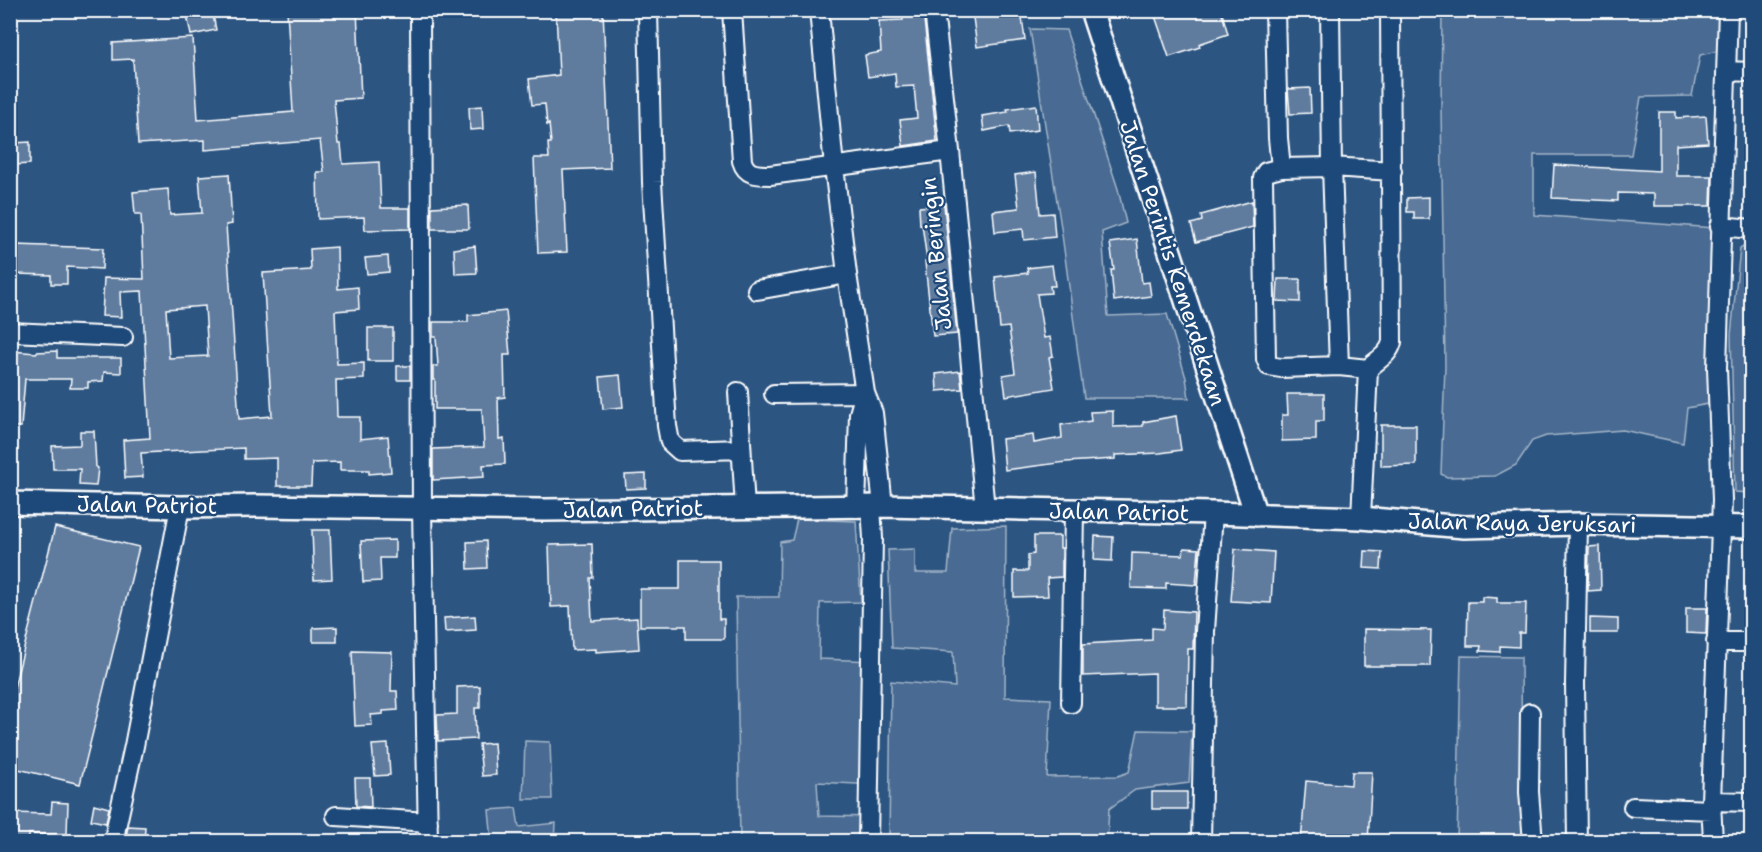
<svg xmlns="http://www.w3.org/2000/svg" width="1762" height="852" viewBox="0 0 1762 852" font-family="'Shantell Sans',sans-serif">
<rect width="100%" height="100%" fill="#2c5582"/>
<filter id="ink" filterUnits="userSpaceOnUse"><feTurbulence type="fractalNoise" baseFrequency=".0167" numOctaves="2"/><feDisplacementMap in="SourceGraphic" scale="12" xChannelSelector="R" yChannelSelector="G"/><feConvolveMatrix kernelMatrix="1 2 1 2 8 2 1 2 1" color-interpolation-filters="sRGB"/></filter>
<g filter="url(#ink)">
<!-- green -->
<path fill="#486b92" stroke="#a4b5c8" stroke-width="1.5" d="M 1442,11 L 1721,11 L 1722,50 L 1700,55 L 1692,96 L 1641,97 L 1631,155 L 1534,155 L 1534,215 L 1715,228 L 1708,404 L 1687,408 L 1683,443 L 1623,430 L 1546,436 L 1532,441 L 1516,465 L 1495,476 L 1447,477 L 1441,474 L 1445,366 L 1441,108 Z
M 1030,29 L 1066,30 L 1118,189 L 1126,223 L 1102,232 L 1108,316 L 1167,314 L 1186,378 L 1189,398 L 1084,398 L 1061,227 Z
M 1751,241 L 1751,493 L 1735,492 L 1731,335 L 1740,248 Z
M 797,519 L 856,521 L 861,602 L 820,603 L 819,659 L 876,661 L 876,785 L 817,782 L 819,816 L 878,817 L 877,841 L 740,841 L 736,597 L 779,597 L 780,542 L 792,540 Z
M 1006,526 L 1005,697 L 1051,699 L 1047,777 L 1118,776 L 1129,772 L 1138,730 L 1192,731 L 1189,783 L 1135,790 L 1109,809 L 1107,841 L 889,841 L 891,681 L 955,687 L 953,652 L 892,648 L 888,550 L 915,549 L 915,573 L 948,573 L 952,528 Z
M 1461,656 L 1521,657 L 1522,813 L 1524,841 L 1457,842 Z
M 525,741 L 550,742 L 552,799 L 523,799 Z
M 516,808 L 519,827 L 556,823 L 555,841 L 492,841 L 489,810 Z"/>
<!-- building -->
<path fill="#5e7c9f" stroke="#fff" stroke-width="1.5" fill-rule="evenodd" d="M 186,10 L 212,10 L 216,30 L 191,35 Z
M 287,10 L 357,10 L 361,98 L 334,100 L 338,144 L 341,144 L 343,164 L 379,162 L 381,208 L 410,208 L 410,229 L 365,230 L 364,217 L 318,219 L 317,172 L 324,172 L 320,140 L 205,150 L 205,140 L 138,144 L 133,59 L 113,60 L 113,43 L 193,38 L 198,120 L 293,112 Z
M 556,10 L 603,10 L 610,168 L 563,170 L 567,252 L 538,253 L 534,158 L 549,158 L 548,143 L 551,143 L 549,124 L 547,125 L 545,104 L 532,105 L 529,79 L 559,75 Z
M 902,10 L 923,10 L 937,141 L 903,146 L 900,120 L 917,118 L 914,86 L 896,87 L 895,73 L 868,77 L 865,55 L 881,52 L 879,21 L 903,20 Z
M 972,10 L 1021,10 L 1025,40 L 977,47 Z
M 1153,10 L 1221,10 L 1228,34 L 1199,44 L 1200,47 L 1169,57 Z
M 1310,88 L 1311,113 L 1290,114 L 1288,89 Z
M 1036,105 L 1038,130 L 1010,134 L 1009,126 L 984,131 L 982,116 L 1008,112 L 1007,109 Z
M 482,106 L 483,129 L 470,130 L 469,107 Z
M 1659,112 L 1676,112 L 1676,118 L 1706,116 L 1708,143 L 1676,145 L 1676,176 L 1712,176 L 1711,206 L 1654,206 L 1654,194 L 1618,193 L 1618,201 L 1552,198 L 1554,165 L 1659,171 Z
M 30,142 L 30,164 L 14,165 L 13,143 Z
M 1036,172 L 1040,214 L 1053,213 L 1055,237 L 1024,240 L 1023,229 L 995,232 L 993,211 L 1019,208 L 1015,175 Z
M 229,174 L 232,224 L 226,225 L 239,419 L 272,416 L 263,273 L 311,270 L 310,249 L 337,247 L 338,289 L 358,287 L 359,309 L 335,311 L 337,364 L 364,363 L 364,379 L 336,380 L 337,417 L 360,417 L 360,439 L 388,436 L 391,472 L 369,474 L 369,470 L 340,470 L 340,462 L 312,463 L 311,486 L 277,486 L 277,458 L 244,459 L 244,448 L 141,453 L 143,477 L 125,478 L 123,440 L 150,438 L 142,291 L 120,292 L 121,317 L 102,316 L 104,278 L 144,279 L 141,214 L 135,214 L 133,192 L 168,189 L 170,215 L 202,213 L 199,176 ZM 205,306 L 208,356 L 169,358 L 166,309 Z
M 1429,197 L 1429,219 L 1414,219 L 1414,212 L 1407,212 L 1407,198 Z
M 1252,201 L 1253,227 L 1196,242 L 1191,224 L 1202,221 L 1201,215 Z
M 468,205 L 469,229 L 432,229 L 432,207 Z
M 944,205 L 957,334 L 933,336 L 926,273 L 925,261 L 927,261 L 922,224 L 920,225 L 919,207 Z
M 1137,239 L 1142,283 L 1149,282 L 1151,296 L 1114,301 L 1111,270 L 1114,270 L 1110,243 Z
M 16,245 L 103,248 L 102,269 L 67,267 L 67,284 L 51,284 L 51,275 L 15,274 Z
M 475,246 L 477,273 L 455,274 L 454,249 Z
M 388,256 L 389,272 L 367,274 L 365,258 Z
M 1052,265 L 1055,286 L 1050,286 L 1051,293 L 1037,294 L 1044,338 L 1050,337 L 1053,356 L 1049,357 L 1054,388 L 1006,396 L 1003,375 L 1015,373 L 1009,327 L 1000,328 L 995,277 L 1028,273 L 1027,268 Z
M 1278,279 L 1300,279 L 1300,302 L 1277,301 Z
M 506,311 L 510,355 L 504,355 L 505,397 L 498,398 L 499,439 L 504,438 L 505,464 L 483,465 L 484,477 L 433,480 L 433,449 L 484,447 L 482,409 L 435,409 L 435,380 L 433,380 L 433,366 L 438,366 L 436,337 L 433,337 L 433,322 L 468,322 L 468,315 Z
M 368,328 L 393,328 L 393,361 L 368,361 Z
M 10,351 L 37,353 L 37,352 L 57,351 L 57,358 L 121,358 L 121,373 L 104,372 L 103,381 L 88,382 L 88,388 L 70,388 L 71,379 L 25,379 L 21,427 L 10,427 Z
M 397,366 L 410,366 L 410,380 L 397,380 Z
M 960,371 L 962,389 L 937,391 L 936,374 Z
M 620,375 L 623,407 L 603,409 L 600,377 Z
M 1287,394 L 1324,394 L 1324,421 L 1316,421 L 1316,440 L 1282,441 L 1282,415 L 1288,415 Z
M 1113,411 L 1113,427 L 1143,426 L 1143,422 L 1176,416 L 1181,450 L 1160,453 L 1115,455 L 1115,459 L 1066,462 L 1005,470 L 1002,439 L 1033,435 L 1034,443 L 1062,438 L 1061,425 L 1091,421 L 1090,412 Z
M 1381,425 L 1416,425 L 1416,465 L 1381,466 Z
M 80,431 L 94,431 L 96,467 L 98,468 L 96,486 L 79,485 L 80,469 L 53,469 L 52,446 L 80,445 Z
M 646,474 L 646,488 L 626,489 L 625,475 Z
M 55,527 L 139,547 L 80,784 L 10,767 L 10,703 Z
M 312,530 L 330,530 L 332,579 L 314,580 Z
M 1034,536 L 1060,536 L 1060,548 L 1062,548 L 1062,577 L 1047,578 L 1048,596 L 1014,597 L 1014,571 L 1028,571 L 1028,555 L 1034,554 Z
M 1095,536 L 1113,537 L 1112,561 L 1094,560 Z
M 395,540 L 395,558 L 380,558 L 381,581 L 363,582 L 361,541 Z
M 486,541 L 487,568 L 468,569 L 467,542 Z
M 592,544 L 593,578 L 590,578 L 592,621 L 637,618 L 639,649 L 596,652 L 596,649 L 572,650 L 570,606 L 551,607 L 549,545 Z
M 1600,546 L 1601,590 L 1588,591 L 1589,547 Z
M 1184,548 L 1199,549 L 1196,585 L 1166,583 L 1166,589 L 1131,588 L 1132,553 L 1183,555 Z
M 1235,549 L 1274,552 L 1271,603 L 1231,601 Z
M 1365,551 L 1382,552 L 1381,569 L 1364,568 Z
M 680,560 L 719,560 L 719,619 L 724,619 L 724,639 L 686,639 L 686,626 L 640,626 L 640,589 L 680,589 Z
M 1482,597 L 1497,598 L 1497,603 L 1526,603 L 1525,633 L 1519,633 L 1519,647 L 1500,646 L 1500,652 L 1480,651 L 1481,646 L 1467,646 L 1468,602 L 1482,602 Z
M 1686,608 L 1707,608 L 1706,634 L 1686,633 Z
M 1164,610 L 1194,612 L 1193,649 L 1188,649 L 1187,706 L 1155,706 L 1155,673 L 1083,676 L 1083,644 L 1152,640 L 1152,628 L 1163,629 Z
M 475,616 L 476,630 L 445,632 L 444,618 Z
M 1590,618 L 1618,619 L 1618,633 L 1590,633 Z
M 337,627 L 337,642 L 313,642 L 313,628 Z
M 1364,629 L 1431,630 L 1430,666 L 1364,666 Z
M 352,651 L 392,652 L 391,691 L 397,691 L 398,710 L 383,711 L 383,714 L 371,715 L 372,725 L 355,726 Z
M 480,686 L 480,708 L 475,708 L 476,739 L 438,741 L 437,715 L 457,714 L 457,687 Z
M 494,743 L 496,775 L 482,776 L 479,744 Z
M 388,744 L 390,775 L 375,776 L 372,745 Z
M 1352,772 L 1372,772 L 1368,842 L 1301,842 L 1306,781 L 1351,785 Z
M 355,778 L 370,778 L 371,807 L 356,806 Z
M 1152,792 L 1187,792 L 1187,809 L 1152,809 Z
M 52,802 L 68,803 L 67,834 L 29,834 L 29,842 L 10,842 L 10,813 L 51,814 Z
M 94,804 L 109,808 L 106,823 L 91,820 Z
M 128,826 L 145,827 L 144,842 L 125,842 Z"/>
<g fill="none" stroke-linecap="round" stroke-linejoin="round">
<defs>
<path id="minor" d="M 420,10 L 422,509 L 428,842
M 648,10 L 652,182 L 667,426 L 670,442 L 680,451 L 741,449
M 732,10 L 742,161 C 746,175 757,175 770,175 L 950,151
M 819,10 L 834,167 L 847,274 L 865,393 L 873,413 L 883,506
M 934,10 L 950,151 L 985,509
M 1275,10 L 1278,138 L 1281,168 L 1266,172 L 1263,178 L 1266,359 L 1269,366 L 1281,368 L 1339,366 L 1368,369
M 1330,10 L 1332,167 L 1339,366
M 1726,71 L 1752,72
M 1281,168 L 1332,167 L 1392,171
M 1720,226 L 1752,229
M 757,290 L 847,274
M 10,332 L 123,337
M 738,392 L 745,508
M 774,394 L 865,393
M 856,508 L 859,414 L 865,393
M 1361,518 L 1368,369 C 1377,360 1389,355 1392,342 L 1390,10
M 1716,642 L 1752,642
M 1071,703 L 1074,511
M 1530,713 L 1529,792 L 1533,842
M 1711,801 L 1752,802
M 1633,807 L 1712,810
M 336,816 L 428,822
M 114,842 L 116,828 L 134,746 L 180,507
M 868,842 L 873,538 L 871,507
M 1201,842 L 1205,631 L 1213,513
M 1577,842 L 1575,683 L 1578,524
M 1713,842 L 1711,801 L 1722,500 L 1717,368 L 1728,10"/>
<path id="tertiary" d="M 1091,10 L 1256,515
M 10,503 L 180,507 L 256,506 L 545,510 L 883,506 L 1213,513 L 1361,518 L 1464,527 L 1578,524 L 1752,527"/>
</defs>
<!-- minor casing -->
<use href="#minor" stroke="#fff" stroke-width="22"/>
<!-- tertiary casing -->
<use href="#tertiary" stroke="#fff" stroke-width="26"/>
<!-- minor -->
<use href="#minor" stroke="#1f4a7a" stroke-width="18"/>
<!-- tertiary -->
<use href="#tertiary" stroke="#1f4a7a" stroke-width="21"/>
</g>
</g>
<g text-anchor="middle" dominant-baseline="central" stroke-width="4.5" stroke-linejoin="round" paint-order="stroke">
<!-- street labels -->
<g font-size="22" fill="#fff" stroke="#1f4a7a">
<text transform="translate(936 254) rotate(-96)">Jalan Beringin</text>
<text transform="translate(1173 263) rotate(72)">Jalan Perintis Kemerdekaan</text>
<text transform="translate(147 505) rotate(1)">Jalan Patriot</text>
<text transform="translate(633 509) rotate(-1)">Jalan Patriot</text>
<text transform="translate(1119 512) rotate(1)">Jalan Patriot</text>
<text transform="translate(1522 523) rotate(1)">Jalan Raya Jeruksari</text>
</g>
</g>
<!-- margin -->
<rect width="1762" height="852" fill="none" stroke="#1f4a7a" stroke-width="36"/>
<rect x="18" y="18" width="1726" height="816" fill="none" stroke="#fff" stroke-width="2" filter="url(#ink)"/>
</svg>
